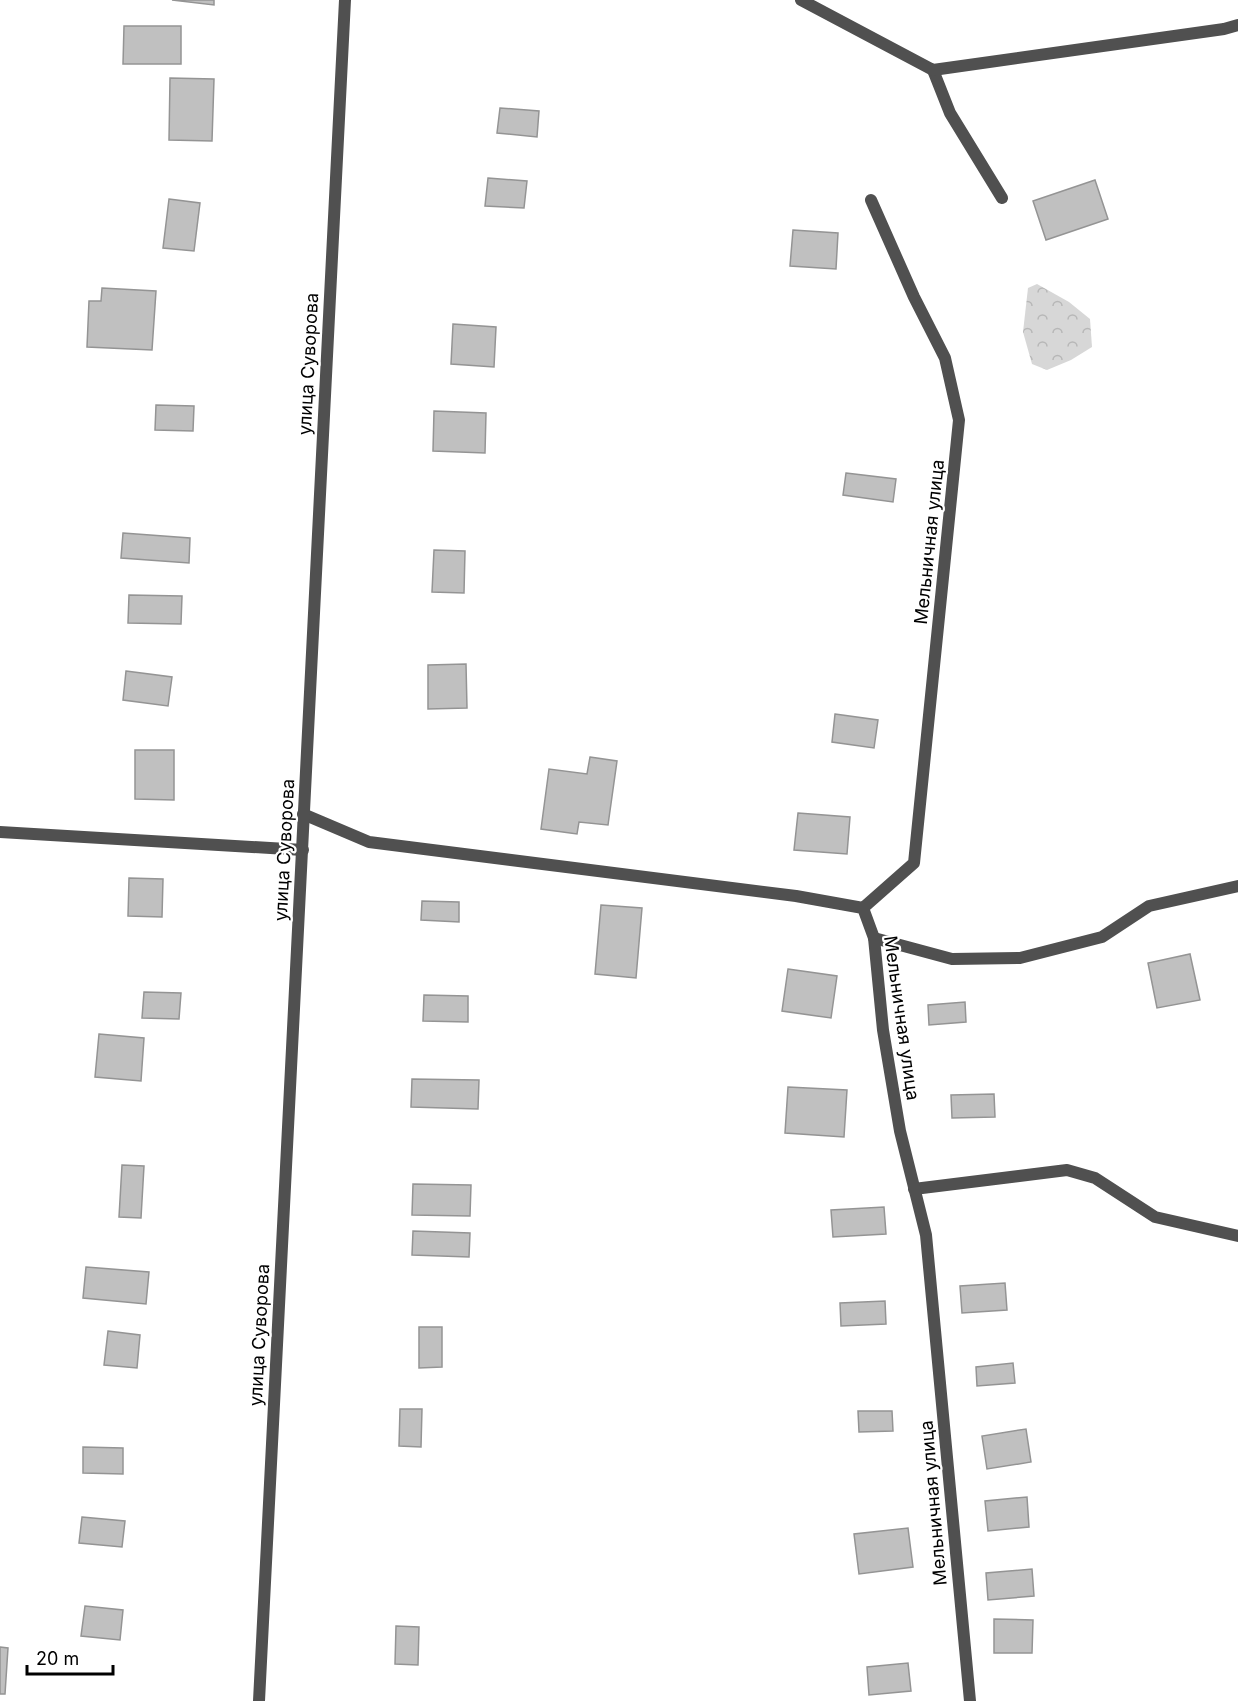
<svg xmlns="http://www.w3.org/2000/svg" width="1238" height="1701" viewBox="0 0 1238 1701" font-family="Inter,sans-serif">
<defs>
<pattern id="forest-crowns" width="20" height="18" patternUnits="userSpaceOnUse" patternTransform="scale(1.5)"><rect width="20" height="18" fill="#d7d7d7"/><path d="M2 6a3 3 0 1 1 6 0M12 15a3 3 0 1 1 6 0" fill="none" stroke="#b7b7b7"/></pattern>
</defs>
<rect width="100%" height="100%" fill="#fff"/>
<!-- forest -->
<path fill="url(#forest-crowns)" d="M 1037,284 L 1069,302 L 1090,319 L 1092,347 L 1071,360 L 1047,370 L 1032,364 L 1023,332 L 1028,288 Z"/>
<!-- building -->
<path fill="#c0c0c0" stroke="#949494" stroke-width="1.5" d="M 172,0 L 214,0 L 214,5 Z
M 124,26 L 181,26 L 181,64 L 123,64 Z
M 170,78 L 214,79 L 212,141 L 169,140 Z
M 500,108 L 539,111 L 537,137 L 497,133 Z
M 488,178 L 527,181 L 524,208 L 485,206 Z
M 1095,180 L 1108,219 L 1046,240 L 1033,201 Z
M 169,199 L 200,203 L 194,251 L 163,248 Z
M 793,230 L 838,233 L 836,269 L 790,266 Z
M 102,288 L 156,291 L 152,350 L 87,347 L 89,301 L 101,301 Z
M 453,324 L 496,327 L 494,367 L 451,364 Z
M 156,405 L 194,406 L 193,431 L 155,430 Z
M 434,411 L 486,413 L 485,453 L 433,451 Z
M 846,473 L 896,479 L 893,502 L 843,495 Z
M 123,533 L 190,538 L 189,563 L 121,558 Z
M 434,550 L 465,551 L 464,593 L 432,592 Z
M 129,595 L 182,596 L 181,624 L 128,623 Z
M 466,664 L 467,708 L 428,709 L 428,665 Z
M 126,671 L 172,677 L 168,706 L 123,700 Z
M 835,714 L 878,720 L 874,748 L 832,742 Z
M 135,750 L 174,750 L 174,800 L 135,799 Z
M 590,757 L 617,761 L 608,825 L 579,822 L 577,834 L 541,829 L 549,769 L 587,774 Z
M 798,813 L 850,817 L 847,854 L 794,850 Z
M 129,878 L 163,879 L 162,917 L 128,916 Z
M 422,901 L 459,902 L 459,922 L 421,920 Z
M 601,905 L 642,908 L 636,978 L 595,974 Z
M 1190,954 L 1200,1000 L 1157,1008 L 1148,963 Z
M 788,969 L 837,976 L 831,1018 L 782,1011 Z
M 144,992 L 181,993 L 179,1019 L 142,1018 Z
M 424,995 L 468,996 L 468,1022 L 423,1021 Z
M 965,1002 L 966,1022 L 929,1025 L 928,1005 Z
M 99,1034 L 144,1038 L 141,1081 L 95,1077 Z
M 412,1079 L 479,1080 L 478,1109 L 411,1107 Z
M 788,1087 L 847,1090 L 844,1137 L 785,1133 Z
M 994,1094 L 995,1117 L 952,1118 L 951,1095 Z
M 122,1165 L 144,1166 L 141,1218 L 119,1217 Z
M 413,1184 L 471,1185 L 470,1216 L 412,1215 Z
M 884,1207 L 886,1234 L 833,1237 L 831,1210 Z
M 413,1231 L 470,1233 L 469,1257 L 412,1255 Z
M 86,1267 L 149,1272 L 146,1304 L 83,1298 Z
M 1005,1283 L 1007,1310 L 962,1313 L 960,1286 Z
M 885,1301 L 886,1324 L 841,1326 L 840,1303 Z
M 419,1327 L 442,1327 L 442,1367 L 419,1368 Z
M 108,1331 L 140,1335 L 137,1368 L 104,1365 Z
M 1013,1363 L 1015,1383 L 977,1386 L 976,1367 Z
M 400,1409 L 422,1409 L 421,1447 L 399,1446 Z
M 858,1411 L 892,1411 L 893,1431 L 859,1432 Z
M 1026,1429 L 1031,1462 L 987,1469 L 982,1436 Z
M 83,1447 L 123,1448 L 123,1474 L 83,1473 Z
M 1027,1497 L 1029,1527 L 988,1531 L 985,1501 Z
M 82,1517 L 125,1521 L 122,1547 L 79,1543 Z
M 908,1528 L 913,1567 L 859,1574 L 854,1534 Z
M 1032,1569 L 1034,1596 L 988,1600 L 986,1573 Z
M 85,1606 L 123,1610 L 120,1640 L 81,1636 Z
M 994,1619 L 1033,1620 L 1032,1653 L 994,1653 Z
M 396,1626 L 419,1627 L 418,1665 L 395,1664 Z
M 0,1647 L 8,1648 L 5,1694 L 0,1694 Z
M 908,1663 L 911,1691 L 869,1695 L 867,1667 Z"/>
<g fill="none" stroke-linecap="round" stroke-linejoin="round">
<!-- service -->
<path stroke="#505050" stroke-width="12" d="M 933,70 L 950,113 L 1002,198
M 874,938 L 952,959 L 1020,958 L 1102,937 L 1149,906 L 1238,886
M 914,1189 L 1067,1170 L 1095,1178 L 1155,1217 L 1238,1236"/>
<!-- minor -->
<path stroke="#505050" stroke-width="12" d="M 801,0 L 933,70 L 1224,29 L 1238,25
M 303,814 L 369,842 L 796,896 L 863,908
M 0,832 L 303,850
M 863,908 L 874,938 L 883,1030 L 900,1131 L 926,1235 L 970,1701
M 863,908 L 914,863 L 959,420 L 945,358 L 914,297 L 871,200"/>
<!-- tertiary -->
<path stroke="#505050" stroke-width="12" d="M 259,1701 L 345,0"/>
</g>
<g text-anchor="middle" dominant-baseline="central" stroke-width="4.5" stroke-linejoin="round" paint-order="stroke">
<!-- street labels -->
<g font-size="18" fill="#000" stroke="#fff">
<text transform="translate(308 364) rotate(-87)">улица Суворова</text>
<text transform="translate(929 542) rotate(-84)">Мельничная улица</text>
<text transform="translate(284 850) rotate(-87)">улица Суворова</text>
<text transform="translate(902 1018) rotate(82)">Мельничная улица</text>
<text transform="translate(259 1335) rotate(-87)">улица Суворова</text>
<text transform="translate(933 1503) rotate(-95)">Мельничная улица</text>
</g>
</g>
<!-- scale -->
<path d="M27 1665v9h86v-9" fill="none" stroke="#000000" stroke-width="3"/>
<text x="36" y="1665" font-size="18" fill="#000000" stroke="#ffffff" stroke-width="4.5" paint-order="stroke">20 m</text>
</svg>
